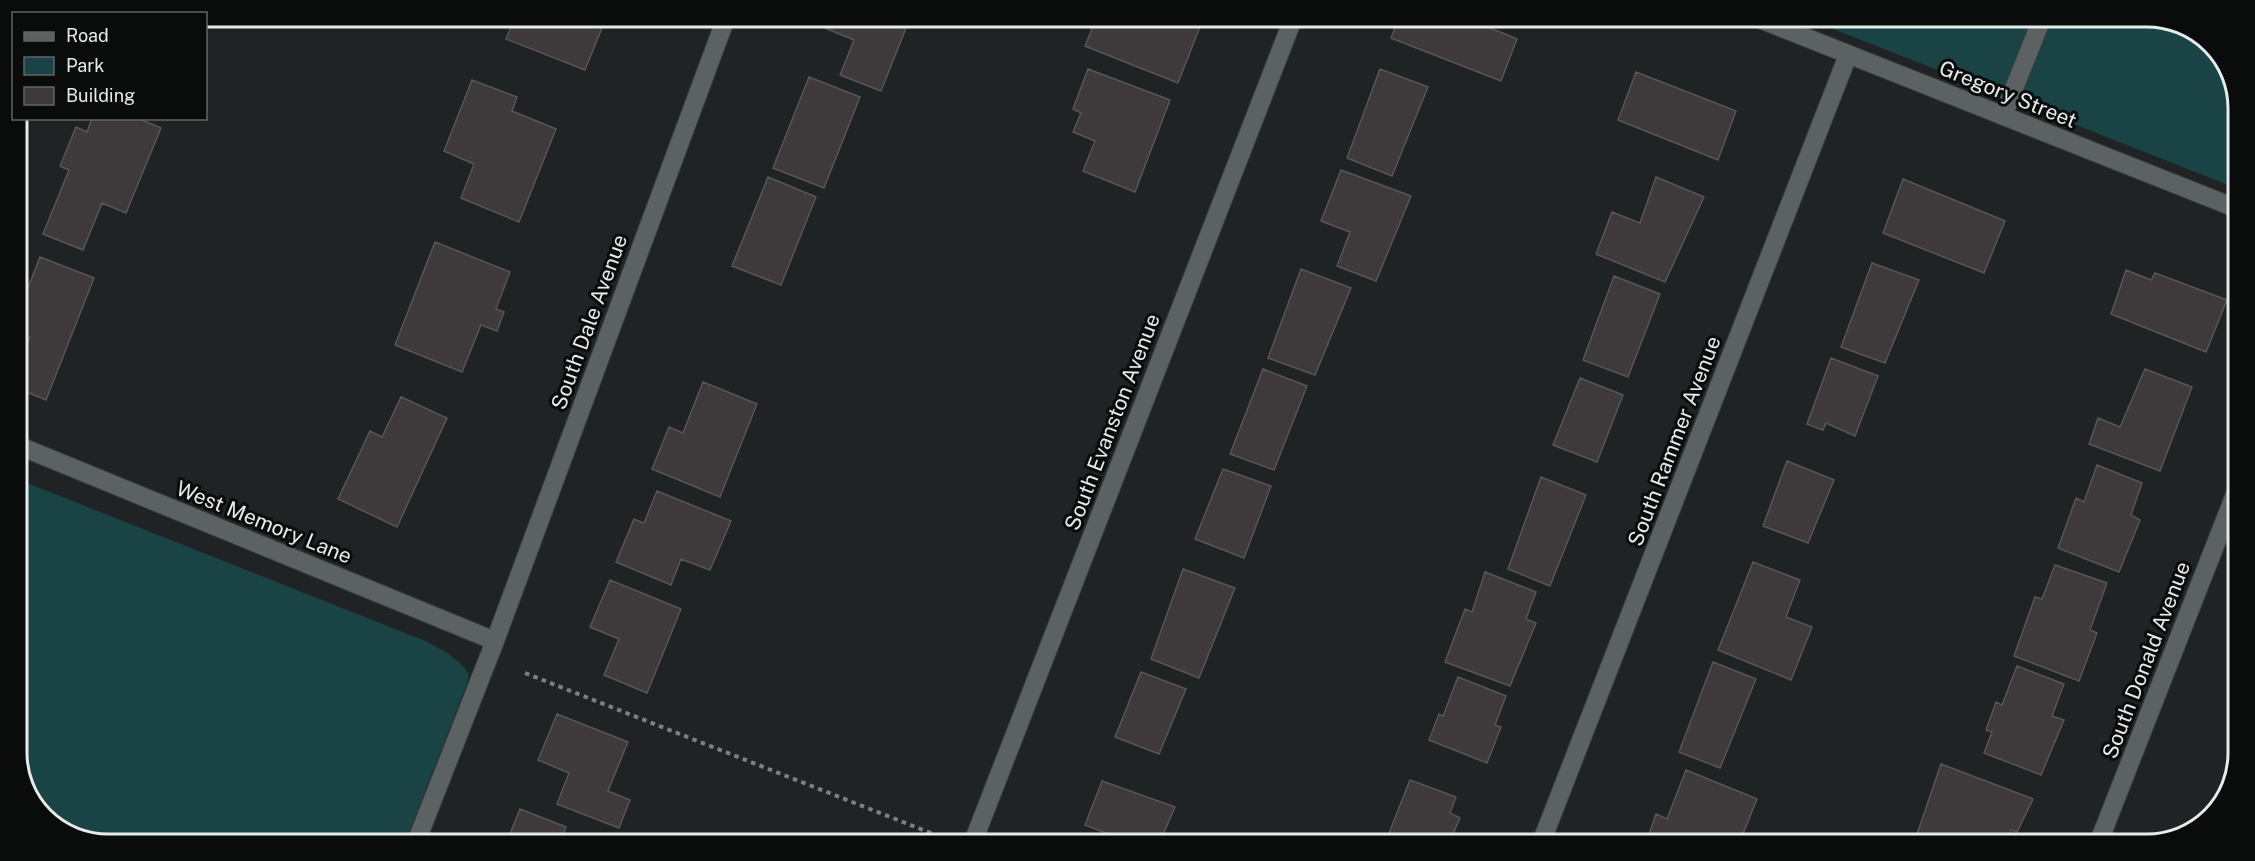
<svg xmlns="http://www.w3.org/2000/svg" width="2255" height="861" viewBox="0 0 2255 861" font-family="'Public Sans',sans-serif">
<rect width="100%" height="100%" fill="#1f2323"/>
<!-- green -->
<path fill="#194344" d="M 1813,21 L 2177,21 L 2220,52 L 2238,101 L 2238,189 Z
M 17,479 L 423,640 C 441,649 458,657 469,674 L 467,684 L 406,840 L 78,840 L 36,809 L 17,760 Z"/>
<!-- building -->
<path fill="#3e393a" stroke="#595556" stroke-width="1.5" d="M 515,17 L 606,18 L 585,70 L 506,39 Z
M 829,18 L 910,18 L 881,91 L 840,75 L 854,40 L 825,28 Z
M 1096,19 L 1203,19 L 1178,83 L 1085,46 Z
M 1398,20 L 1491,20 L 1488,27 L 1517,39 L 1501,81 L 1391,38 Z
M 1088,69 L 1170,100 L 1135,192 L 1083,171 L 1095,141 L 1073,132 L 1081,113 L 1073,109 Z
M 1380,69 L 1428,87 L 1392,176 L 1347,158 Z
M 1636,72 L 1736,111 L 1718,160 L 1618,120 Z
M 809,77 L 860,97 L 824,188 L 773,168 Z
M 472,80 L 517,97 L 512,111 L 556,129 L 519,222 L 461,198 L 474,164 L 444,151 Z
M 92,118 L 137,118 L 161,128 L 126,213 L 102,203 L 83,250 L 43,234 L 69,170 L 60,166 L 76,127 L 87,132 Z
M 1341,170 L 1411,196 L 1376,281 L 1337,266 L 1350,232 L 1321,221 Z
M 768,177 L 816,197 L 781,285 L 732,266 Z
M 1656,177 L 1704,197 L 1665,282 L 1596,254 L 1612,212 L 1640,223 Z
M 1903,179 L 2005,221 L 1984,273 L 1883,233 Z
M 435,242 L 510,272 L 496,309 L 504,312 L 497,331 L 481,325 L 462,372 L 395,345 Z
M 40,257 L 94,278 L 46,400 L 17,388 L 17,372 L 30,337 L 17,332 L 17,316 Z
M 1872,263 L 1919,280 L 1885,363 L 1841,347 Z
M 1301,269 L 1351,288 L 1315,375 L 1268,358 Z
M 2126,270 L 2151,280 L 2155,273 L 2227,300 L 2206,352 L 2111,314 Z
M 1614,276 L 1660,294 L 1628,377 L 1583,360 Z
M 1831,358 L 1878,376 L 1855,436 L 1826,423 L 1823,430 L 1807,424 Z
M 1263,369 L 1307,386 L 1274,470 L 1230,454 Z
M 2145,369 L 2192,387 L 2160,471 L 2089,444 L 2098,418 L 2120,427 Z
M 1580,378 L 1623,395 L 1597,462 L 1553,445 Z
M 703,382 L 757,404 L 720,497 L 652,469 L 669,427 L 683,433 Z
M 401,397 L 447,418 L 397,527 L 338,499 L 370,431 L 382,437 Z
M 1787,461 L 1834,480 L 1808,543 L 1763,526 Z
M 2097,465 L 2142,483 L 2131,515 L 2140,520 L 2119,572 L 2058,548 L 2076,498 L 2084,502 Z
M 1223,469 L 1271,486 L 1244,558 L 1195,539 Z
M 1541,477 L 1586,495 L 1550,586 L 1508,569 Z
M 657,491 L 731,521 L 710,570 L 681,559 L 671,585 L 616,562 L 634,519 L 644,523 Z
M 1753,562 L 1800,580 L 1786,617 L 1812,627 L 1791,680 L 1718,650 Z
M 2055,565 L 2107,583 L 2090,630 L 2097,633 L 2079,681 L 2014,656 L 2035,597 L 2042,599 Z
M 1183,569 L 1235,588 L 1199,678 L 1151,659 Z
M 1485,572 L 1536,592 L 1526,619 L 1536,623 L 1510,686 L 1445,662 L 1465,609 L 1472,612 Z
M 610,580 L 681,609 L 647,693 L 604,675 L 619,639 L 590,627 Z
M 1713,662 L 1756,679 L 1720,768 L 1679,752 Z
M 2017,666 L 2064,684 L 2052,716 L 2064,720 L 2041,775 L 1984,753 L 1992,732 L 1986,730 L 1996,702 L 2002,705 Z
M 1141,672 L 1186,689 L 1159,754 L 1115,737 Z
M 1458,677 L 1506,696 L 1495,725 L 1501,727 L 1487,763 L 1429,740 L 1439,714 L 1443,716 Z
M 557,714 L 628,742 L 608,791 L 630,800 L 619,828 L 557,804 L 569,773 L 538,760 Z
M 1941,764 L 2033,799 L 2017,832 L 2011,830 L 2005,844 L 1933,844 L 1916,837 Z
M 1686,770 L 1757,799 L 1739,844 L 1646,843 L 1656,814 L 1667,819 Z
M 1410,780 L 1456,797 L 1450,813 L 1460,818 L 1449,843 L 1400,843 L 1387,838 Z
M 1102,781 L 1175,807 L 1160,842 L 1112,842 L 1114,836 L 1085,825 Z
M 520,809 L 566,827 L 561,841 L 507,841 Z"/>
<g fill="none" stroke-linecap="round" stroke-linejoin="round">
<defs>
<path id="minor" d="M 1762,20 L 2238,209
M 2003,116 L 2041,21
M 17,445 L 495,641
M 417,840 L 495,641 L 726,18
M 973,842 L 1293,19
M 1541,843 L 1848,55
M 2098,844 L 2236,492"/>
</defs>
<!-- minor casing -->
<use href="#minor" stroke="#393e3e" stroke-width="20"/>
<!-- path -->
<path stroke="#7c8080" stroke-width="4" stroke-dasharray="4.5 4.5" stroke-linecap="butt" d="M 525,673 L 946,839"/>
<!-- minor -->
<use href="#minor" stroke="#5c6161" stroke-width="18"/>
</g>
<g text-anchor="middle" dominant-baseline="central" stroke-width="6" stroke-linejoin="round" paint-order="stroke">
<!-- street labels -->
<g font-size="21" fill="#e8ebeb" stroke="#0a0c0c">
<text transform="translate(2008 94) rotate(22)">Gregory Street</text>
<text transform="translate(589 322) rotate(-70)">South Dale Avenue</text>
<text transform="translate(1112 422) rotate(-69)">South Evanston Avenue</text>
<text transform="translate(1674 441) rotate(-69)">South Rammer Avenue</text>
<text transform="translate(264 522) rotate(22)">West Memory Lane</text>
<text transform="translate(2146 660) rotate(-69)">South Donald Avenue</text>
</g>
</g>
<!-- crop -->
<path d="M0 0H2255V861H0ZM108 27H2147A81 81 0 0 1 2228 108V753A81 81 0 0 1 2147 834H108A81 81 0 0 1 27 753V108A81 81 0 0 1 108 27Z" fill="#0a0c0c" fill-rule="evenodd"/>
<path fill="none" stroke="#e8ebeb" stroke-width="3" d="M108 27H2147A81 81 0 0 1 2228 108V753A81 81 0 0 1 2147 834H108A81 81 0 0 1 27 753V108A81 81 0 0 1 108 27Z"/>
<!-- legend -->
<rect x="12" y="12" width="195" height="108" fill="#0a0c0c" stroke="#636565" stroke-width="1.5"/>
<rect x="24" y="32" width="30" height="9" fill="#5c6161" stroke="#636565" stroke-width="1.5"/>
<text x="66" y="42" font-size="18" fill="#e8ebeb">Road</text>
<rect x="24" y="57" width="30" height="18" fill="#194344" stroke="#636565" stroke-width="1.5"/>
<text x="66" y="72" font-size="18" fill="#e8ebeb">Park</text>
<rect x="24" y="87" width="30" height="18" fill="#3e393a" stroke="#636565" stroke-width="1.5"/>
<text x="66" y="102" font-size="18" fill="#e8ebeb">Building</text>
</svg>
